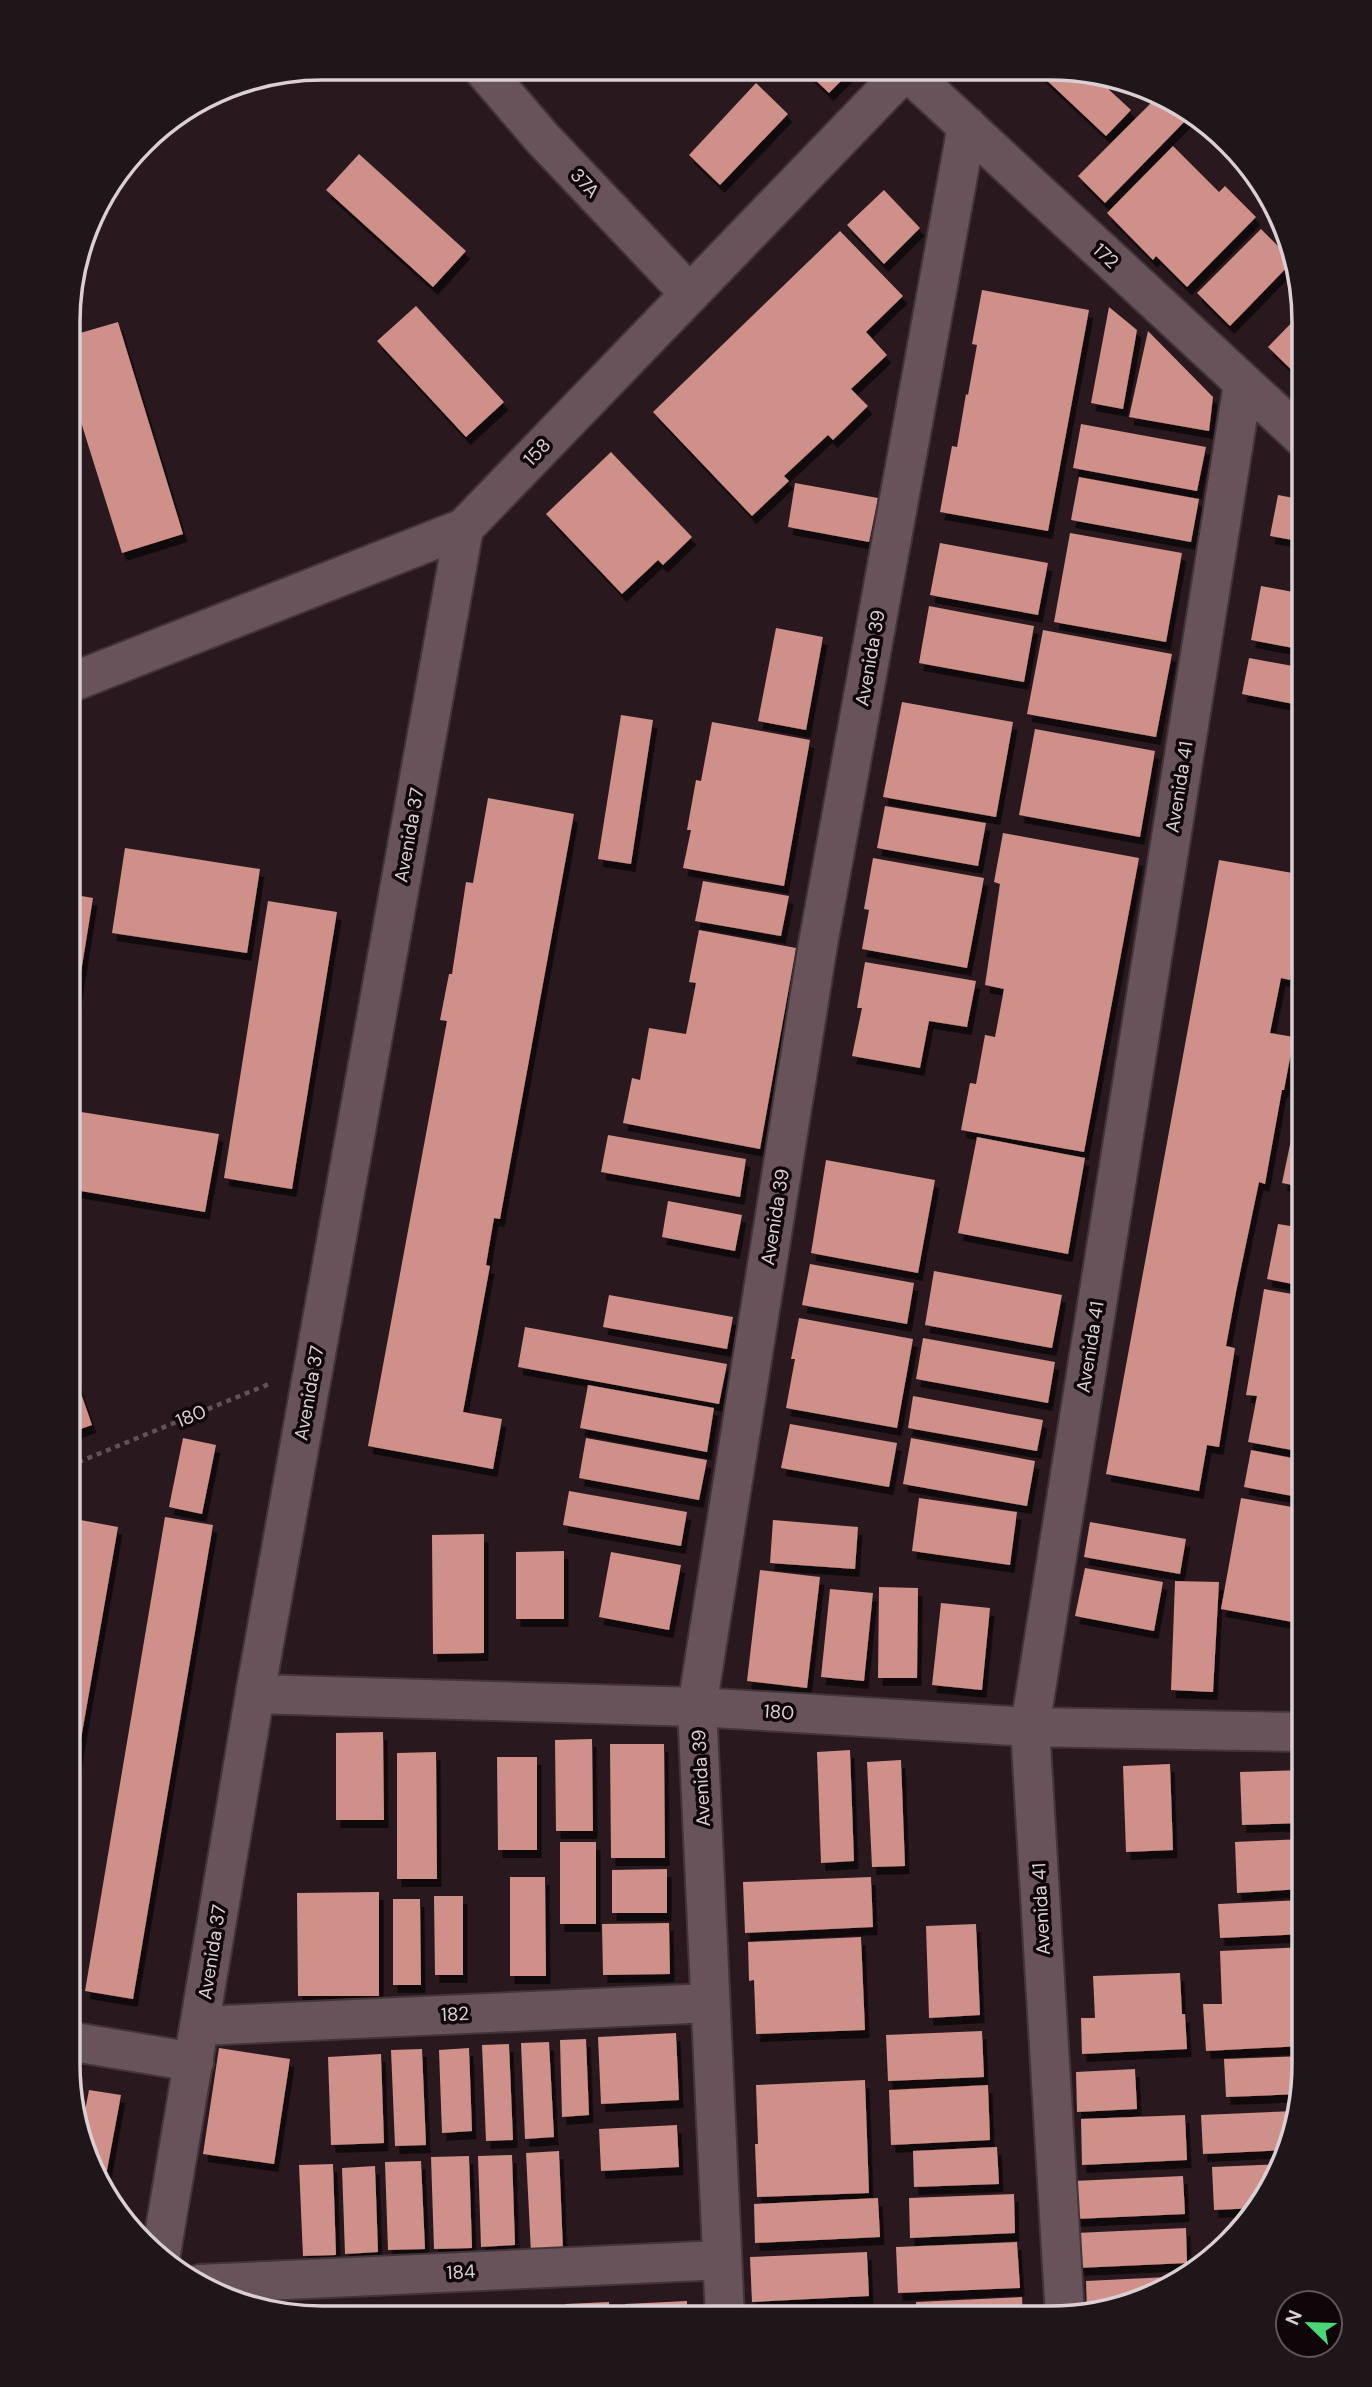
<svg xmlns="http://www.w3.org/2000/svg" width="1372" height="2387" viewBox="0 0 1372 2387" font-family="'DM Sans',sans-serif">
<defs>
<filter id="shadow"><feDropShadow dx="4.5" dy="8" stdDeviation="0" flood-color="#0009"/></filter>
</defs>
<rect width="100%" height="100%" fill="#2a181f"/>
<!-- building -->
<path fill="#ce9088" filter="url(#shadow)" d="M 806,71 L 850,72 L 829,93 Z
M 1039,73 L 1091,73 L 1131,110 L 1106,136 Z
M 756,83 L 788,114 L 720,185 L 689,155 Z
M 1154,100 L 1188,118 L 1105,203 L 1078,176 Z
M 1173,146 L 1219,192 L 1225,186 L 1256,217 L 1187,287 L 1156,256 L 1153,260 L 1107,213 Z
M 359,154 L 466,251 L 433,287 L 326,190 Z
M 884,190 L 920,228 L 884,264 L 847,225 Z
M 1261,229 L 1293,261 L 1230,326 L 1197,293 Z
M 840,231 L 903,296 L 866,332 L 887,355 L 851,389 L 868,406 L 833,440 L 828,435 L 784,476 L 789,481 L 752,516 L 653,412 Z
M 982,290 L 1089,310 L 1048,531 L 940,512 L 952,446 L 957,447 L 966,394 L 968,395 L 977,345 L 972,344 Z
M 416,306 L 504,402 L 466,437 L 377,341 Z
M 1109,307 L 1137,330 L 1123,409 L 1091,403 Z
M 1302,312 L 1304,323 L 1304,382 L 1268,347 Z
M 118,322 L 183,534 L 122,553 L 70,387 L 70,336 Z
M 1148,331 L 1213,397 L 1209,431 L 1129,417 Z
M 1081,424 L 1206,447 L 1197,491 L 1073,468 Z
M 611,452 L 692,537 L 663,565 L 658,560 L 622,594 L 546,514 Z
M 1079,477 L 1199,499 L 1191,542 L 1071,520 Z
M 795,483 L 878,498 L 869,542 L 788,527 Z
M 1278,495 L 1304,500 L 1304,542 L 1270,536 Z
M 1070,533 L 1182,553 L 1166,642 L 1054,622 Z
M 940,543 L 1048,563 L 1038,615 L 930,595 Z
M 1261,586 L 1304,594 L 1304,650 L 1251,640 Z
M 929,606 L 1034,626 L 1024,682 L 919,663 Z
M 776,628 L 823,637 L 806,730 L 758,721 Z
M 1043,630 L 1172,654 L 1156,737 L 1027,714 Z
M 1249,658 L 1304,668 L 1304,706 L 1242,694 Z
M 902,702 L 1013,722 L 996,817 L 883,797 Z
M 621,715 L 653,720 L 631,864 L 598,859 Z
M 712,722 L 810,740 L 784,886 L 683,868 L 691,830 L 687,830 L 696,780 L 701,781 Z
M 1035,729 L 1155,751 L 1140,837 L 1019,815 Z
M 488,798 L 574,814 L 500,1219 L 494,1218 L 486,1265 L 490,1266 L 463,1412 L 502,1419 L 493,1469 L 368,1446 L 447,1021 L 440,1020 L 449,974 L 452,974 L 466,882 L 473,883 Z
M 885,806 L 986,823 L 978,866 L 877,848 Z
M 1003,833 L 1139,858 L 1084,1152 L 961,1130 L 970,1083 L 976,1084 L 985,1035 L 995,1037 L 1004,989 L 985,985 L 1000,884 L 994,882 Z
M 125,848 L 260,869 L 247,953 L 112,933 Z
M 873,858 L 984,878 L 967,968 L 862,949 L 869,910 L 864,909 Z
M 1219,860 L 1304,875 L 1304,905 L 1290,980 L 1281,978 L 1270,1033 L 1294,1037 L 1284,1090 L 1282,1090 L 1265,1184 L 1259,1182 L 1236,1292 L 1226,1346 L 1235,1348 L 1219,1447 L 1207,1445 L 1199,1491 L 1106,1474 Z
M 703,881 L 789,896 L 781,936 L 695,921 Z
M 70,894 L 93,898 L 71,1034 L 69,1034 Z
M 268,901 L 337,912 L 292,1189 L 224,1178 Z
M 699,930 L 796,948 L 760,1149 L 623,1123 L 632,1078 L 640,1080 L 649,1028 L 686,1034 L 696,983 L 689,982 Z
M 865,962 L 976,981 L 967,1027 L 929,1021 L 920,1068 L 852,1056 L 862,1008 L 857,1008 Z
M 1302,1087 L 1303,1087 L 1303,1187 L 1282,1183 Z
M 75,1111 L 219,1134 L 205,1212 L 69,1189 L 69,1144 Z
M 608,1135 L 746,1159 L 740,1197 L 601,1172 Z
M 977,1137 L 1085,1158 L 1068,1254 L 958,1233 Z
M 826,1160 L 935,1180 L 918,1273 L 811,1253 Z
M 668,1201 L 742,1215 L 735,1251 L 662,1237 Z
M 1278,1224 L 1303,1228 L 1303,1286 L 1267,1279 Z
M 810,1264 L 914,1283 L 907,1324 L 802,1305 Z
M 934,1271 L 1062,1295 L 1052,1348 L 925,1325 Z
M 1264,1289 L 1303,1296 L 1303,1452 L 1248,1442 L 1257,1396 L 1246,1395 Z
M 609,1295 L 733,1317 L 727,1349 L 603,1327 Z
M 799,1318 L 913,1339 L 897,1428 L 786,1408 L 795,1359 L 791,1359 Z
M 525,1327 L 727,1364 L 719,1404 L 518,1367 Z
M 923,1338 L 1055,1362 L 1048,1403 L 916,1379 Z
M 69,1359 L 92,1425 L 69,1433 Z
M 588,1385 L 714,1408 L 707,1452 L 580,1428 Z
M 913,1396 L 1043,1420 L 1037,1451 L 908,1428 Z
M 790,1424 L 897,1443 L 889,1487 L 781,1468 Z
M 183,1438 L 216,1445 L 202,1514 L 169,1507 Z
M 586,1438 L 707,1460 L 699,1500 L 579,1478 Z
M 911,1438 L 1035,1461 L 1027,1506 L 903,1484 Z
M 1251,1450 L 1303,1460 L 1303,1498 L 1244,1487 Z
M 569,1491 L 687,1512 L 681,1546 L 563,1525 Z
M 919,1498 L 1017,1512 L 1010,1565 L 912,1551 Z
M 1241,1498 L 1303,1509 L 1303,1624 L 1221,1609 Z
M 165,1517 L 213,1525 L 133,1999 L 85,1991 Z
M 70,1518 L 118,1527 L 70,1802 L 69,1526 Z
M 773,1520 L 858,1527 L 855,1569 L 770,1563 Z
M 1090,1522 L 1186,1539 L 1180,1574 L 1084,1557 Z
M 484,1534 L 484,1653 L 433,1654 L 432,1535 Z
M 564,1551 L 564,1619 L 516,1619 L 516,1552 Z
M 611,1552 L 681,1565 L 669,1630 L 599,1617 Z
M 1085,1568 L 1163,1582 L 1154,1631 L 1075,1616 Z
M 760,1570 L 820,1577 L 807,1688 L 747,1681 Z
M 1175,1581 L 1219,1582 L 1213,1692 L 1171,1690 Z
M 879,1587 L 918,1588 L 917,1678 L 878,1678 Z
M 830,1589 L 873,1593 L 864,1681 L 821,1677 Z
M 941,1603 L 990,1608 L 982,1690 L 932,1685 Z
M 383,1732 L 384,1820 L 336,1820 L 336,1733 Z
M 592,1739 L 593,1831 L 556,1831 L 555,1740 Z
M 610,1744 L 664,1744 L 665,1858 L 611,1858 Z
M 850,1750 L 854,1861 L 821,1863 L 817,1752 Z
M 436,1752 L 437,1879 L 397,1879 L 397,1753 Z
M 497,1757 L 537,1757 L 537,1850 L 498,1850 Z
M 901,1760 L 905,1866 L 872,1867 L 867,1762 Z
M 1170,1764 L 1173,1850 L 1126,1852 L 1123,1766 Z
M 1303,1770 L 1303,1823 L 1242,1825 L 1240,1772 Z
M 1303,1839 L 1303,1889 L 1237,1893 L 1235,1842 Z
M 560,1842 L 596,1842 L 596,1924 L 560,1924 Z
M 667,1869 L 667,1913 L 612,1913 L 612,1870 Z
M 510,1877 L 545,1877 L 546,1976 L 510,1976 Z
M 871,1877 L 873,1927 L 745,1933 L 743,1882 Z
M 379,1892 L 379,1996 L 298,1996 L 297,1893 Z
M 434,1896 L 463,1896 L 463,1975 L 435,1975 Z
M 393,1899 L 420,1899 L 421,1985 L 393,1985 Z
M 1303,1900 L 1303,1934 L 1220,1938 L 1218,1904 Z
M 669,1923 L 670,1974 L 603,1975 L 602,1924 Z
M 976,1924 L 980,2015 L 929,2018 L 926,1926 Z
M 861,1937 L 865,2030 L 756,2034 L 754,1980 L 749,1981 L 748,1942 Z
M 1303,1947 L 1303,2046 L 1206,2051 L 1203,2004 L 1222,2004 L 1220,1951 Z
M 1180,1973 L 1182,2014 L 1185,2014 L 1187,2049 L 1082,2054 L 1081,2018 L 1095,2018 L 1093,1976 Z
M 982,2031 L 984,2077 L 888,2081 L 886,2035 Z
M 676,2033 L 679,2100 L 601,2104 L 598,2037 Z
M 586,2039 L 589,2115 L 562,2117 L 560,2040 Z
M 549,2042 L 554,2137 L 525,2139 L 521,2043 Z
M 509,2044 L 513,2140 L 486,2141 L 482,2045 Z
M 219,2048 L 290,2059 L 274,2164 L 203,2154 Z
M 469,2048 L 472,2131 L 442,2133 L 439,2050 Z
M 422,2049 L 426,2145 L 395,2146 L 391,2050 Z
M 381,2054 L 384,2143 L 331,2145 L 328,2057 Z
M 1303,2056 L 1303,2081 L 1300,2094 L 1226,2097 L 1224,2059 Z
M 1135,2069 L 1137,2109 L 1077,2112 L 1076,2072 Z
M 865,2080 L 869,2193 L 757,2197 L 755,2144 L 758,2144 L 756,2085 Z
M 988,2085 L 990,2140 L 891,2145 L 889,2090 Z
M 89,2090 L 121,2095 L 105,2181 L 82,2146 L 80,2137 Z
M 1296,2111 L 1287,2150 L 1203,2154 L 1201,2115 Z
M 1185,2115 L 1187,2160 L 1082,2165 L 1081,2119 Z
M 677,2125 L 679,2167 L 601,2171 L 599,2129 Z
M 997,2147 L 999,2184 L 914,2187 L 913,2151 Z
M 559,2151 L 563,2251 L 531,2253 L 526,2153 Z
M 512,2155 L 515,2245 L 481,2247 L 478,2156 Z
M 469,2156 L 472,2248 L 434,2249 L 431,2157 Z
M 421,2161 L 425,2249 L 388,2250 L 385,2162 Z
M 333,2164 L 336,2255 L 303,2256 L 299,2165 Z
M 1283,2164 L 1257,2208 L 1214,2210 L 1212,2167 Z
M 375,2166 L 378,2252 L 345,2254 L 342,2168 Z
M 1183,2176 L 1185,2214 L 1075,2219 L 1073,2181 Z
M 1014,2194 L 1015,2233 L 910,2238 L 909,2198 Z
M 878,2198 L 880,2237 L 755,2243 L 754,2204 Z
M 1186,2228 L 1187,2263 L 1077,2268 L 1076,2233 Z
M 1017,2242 L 1020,2288 L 898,2293 L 896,2247 Z
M 867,2252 L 869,2296 L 752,2302 L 750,2257 Z
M 1189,2276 L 1131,2305 L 1087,2313 L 1086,2281 Z
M 1022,2297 L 1023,2319 L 917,2318 L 916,2302 Z
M 687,2301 L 687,2318 L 626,2318 L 625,2304 Z
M 609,2302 L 610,2317 L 566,2317 L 565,2304 Z
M 547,2311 L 547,2317 L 508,2317 L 508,2313 Z
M 875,2311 L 876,2318 L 775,2318 L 775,2316 Z
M 403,2313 L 403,2317 L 374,2317 L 374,2315 Z"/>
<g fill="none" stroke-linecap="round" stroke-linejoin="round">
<defs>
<path id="street" d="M 483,69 L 543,139 L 690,294
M 908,72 L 1304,439
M 255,1694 L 697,1707 L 1030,1727 L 1303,1732
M 200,2026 L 710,2003
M 68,2041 L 194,2062
M 160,2259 L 255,1694 L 464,528
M 200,2284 L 722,2260
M 1065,2316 L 1030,1727 L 1243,384
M 725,2318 L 697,1707 L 818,944 L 967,126"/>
<path id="secondary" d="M 70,683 L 464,528 L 904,72"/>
</defs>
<!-- street casing -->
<use href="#street" stroke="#423539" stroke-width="42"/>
<!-- secondary casing -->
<use href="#secondary" stroke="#423539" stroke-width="42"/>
<!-- path -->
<path stroke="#625258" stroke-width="4.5" stroke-dasharray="5 5" stroke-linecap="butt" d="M 69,1466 L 269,1384"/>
<!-- street -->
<use href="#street" stroke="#69535a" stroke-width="38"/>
<!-- secondary -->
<use href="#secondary" stroke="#69535a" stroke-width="38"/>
</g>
<g text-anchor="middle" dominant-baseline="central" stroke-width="7" stroke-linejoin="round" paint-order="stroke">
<!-- street labels -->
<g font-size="19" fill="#dccfd3" stroke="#0e0609">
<text transform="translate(585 183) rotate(47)">37A</text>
<text transform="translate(1106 256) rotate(43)">172</text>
<text transform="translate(537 452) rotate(-46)">158</text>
<text transform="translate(870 658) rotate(-80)">Avenida 39</text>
<text transform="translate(1179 787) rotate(-81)">Avenida 41</text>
<text transform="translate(409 835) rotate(-80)">Avenida 37</text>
<text transform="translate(775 1217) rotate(-81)">Avenida 39</text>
<text transform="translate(1090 1347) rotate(-81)">Avenida 41</text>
<text transform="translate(309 1393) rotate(-80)">Avenida 37</text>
<text transform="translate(191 1416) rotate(-22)">180</text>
<text transform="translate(779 1712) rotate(4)">180</text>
<text transform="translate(701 1778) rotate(-93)">Avenida 39</text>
<text transform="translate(1041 1909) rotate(-93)">Avenida 41</text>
<text transform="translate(212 1952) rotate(-81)">Avenida 37</text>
<text transform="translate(455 2014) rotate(-3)">182</text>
<text transform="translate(461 2272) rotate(-3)">184</text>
</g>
</g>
<!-- crop -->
<path d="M0 0H1372V2387H0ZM322 80H1050A242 242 0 0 1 1292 322V2064A242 242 0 0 1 1050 2306H322A242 242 0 0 1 80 2064V322A242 242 0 0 1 322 80Z" fill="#1e1619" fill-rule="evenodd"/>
<path fill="none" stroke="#dccfd3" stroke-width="3.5" d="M322 80H1050A242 242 0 0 1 1292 322V2064A242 242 0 0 1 1050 2306H322A242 242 0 0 1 80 2064V322A242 242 0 0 1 322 80Z"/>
<!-- north arrow -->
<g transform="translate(1309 2324) rotate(293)"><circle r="33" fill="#0e0609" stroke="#60565a" stroke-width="2"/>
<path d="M0-5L12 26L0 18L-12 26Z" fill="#4bd677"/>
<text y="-10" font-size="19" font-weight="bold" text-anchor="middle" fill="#dccfd3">N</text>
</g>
</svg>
